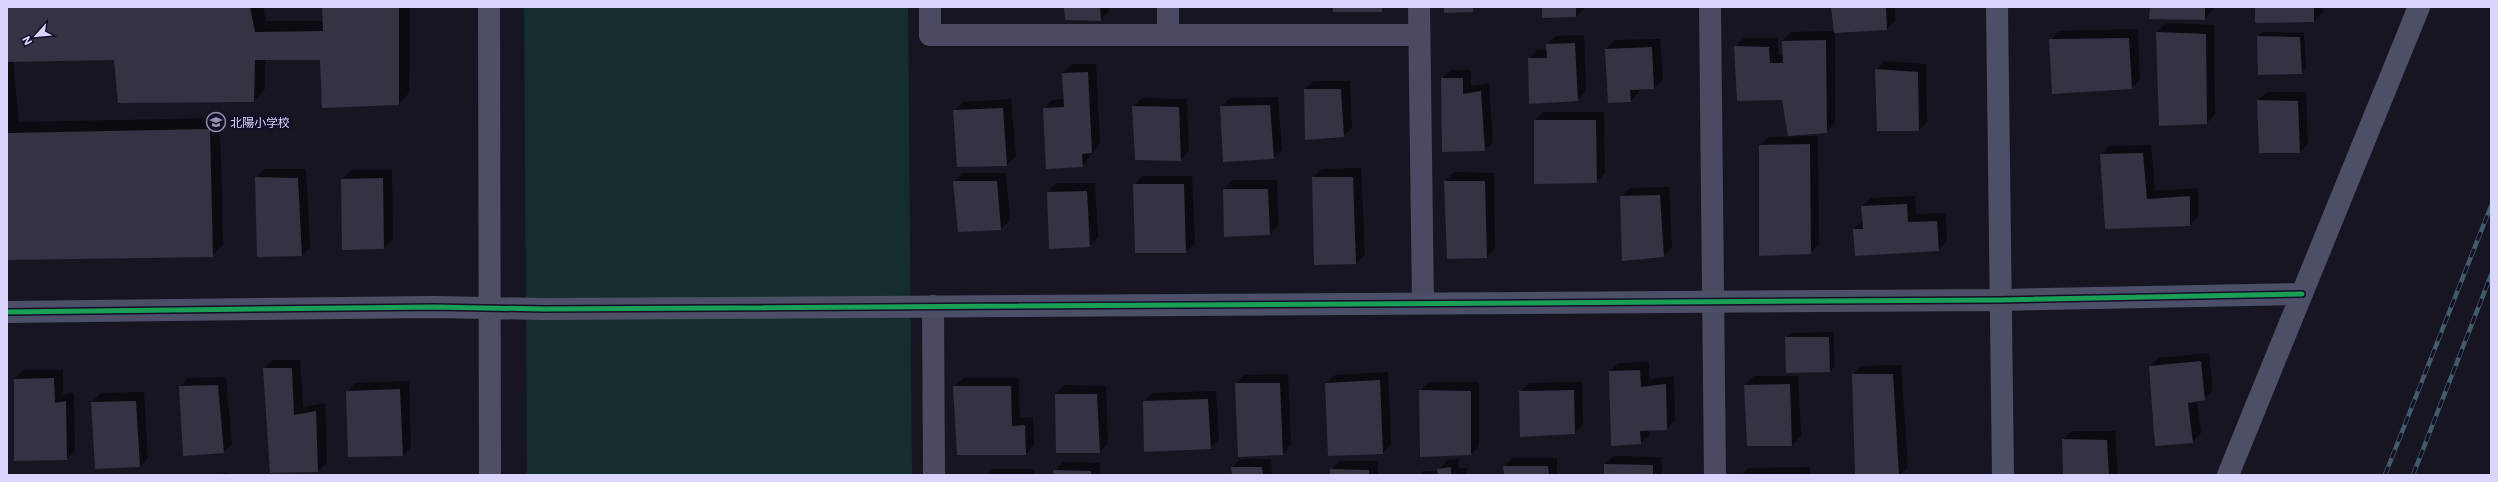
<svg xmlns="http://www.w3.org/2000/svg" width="2498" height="482" viewBox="0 0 2498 482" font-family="Commissioner,'Noto Sans JP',sans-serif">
<rect width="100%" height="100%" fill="#161521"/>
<!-- green -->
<path fill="#132e2c" d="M 524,7 L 908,7 L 912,475 L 527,475 Z"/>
<!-- shadow -->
<path fill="#0007" d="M 7,7 L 263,7 L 266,21 L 324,21 L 323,7 L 410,7 L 409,93 L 398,104 L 321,59 L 265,59 L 265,89 L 254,101 L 115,59 L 13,61 L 19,122 L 220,118 L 223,245 L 212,256 L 7,259 Z
M 1065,7 L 1109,7 L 1109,11 L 1101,20 Z
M 1543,7 L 1585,7 L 1585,8 L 1576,16 L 1543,17 Z
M 1832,7 L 1895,7 L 1895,21 L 1887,29 L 1835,32 L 1835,123 L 1826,132 L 1783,99 L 1735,47 L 1744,38 L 1777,38 L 1779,55 L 1783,55 L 1783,41 L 1791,32 L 1835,31 Z
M 2151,7 L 2213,7 L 2213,10 L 2205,19 Z
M 2256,7 L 2323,7 L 2323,12 L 2314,21 Z
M 2166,23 L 2214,25 L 2215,114 L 2207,123 L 2157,32 Z
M 2138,29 L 2140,80 L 2131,88 L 2050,40 L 2059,31 Z
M 2263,32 L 2304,33 L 2306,68 L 2301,73 L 2258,36 Z
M 1584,35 L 1586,91 L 1577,100 L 1529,59 L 1537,50 L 1547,50 L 1547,44 L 1556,36 Z
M 1660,39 L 1663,79 L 1654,88 L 1639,89 L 1639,92 L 1631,101 L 1606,49 L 1615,40 Z
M 1884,61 L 1926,64 L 1927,122 L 1919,130 L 1876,70 Z
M 1072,64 L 1096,64 L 1100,144 L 1082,166 L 1044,108 L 1052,100 L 1064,99 L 1063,73 Z
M 1451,70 L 1471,70 L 1471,86 L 1489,83 L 1493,142 L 1484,150 L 1442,79 Z
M 1314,81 L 1350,81 L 1352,128 L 1343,136 L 1305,89 Z
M 2267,92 L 2306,92 L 2308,143 L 2300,152 L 2258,100 Z
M 1278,97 L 1282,150 L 1273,158 L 1221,107 L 1230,98 Z
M 1142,98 L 1187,99 L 1189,151 L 1181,160 L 1133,107 Z
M 1011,99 L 1016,156 L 1007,165 L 958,166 L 954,111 L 963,102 Z
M 1544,112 L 1604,112 L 1605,173 L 1596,182 L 1535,120 Z
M 1818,136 L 1819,244 L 1810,253 L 1760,146 L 1769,137 Z
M 2151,145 L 2155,191 L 2198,188 L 2198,216 L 2190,225 L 2106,228 L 2101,155 L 2109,146 Z
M 1361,168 L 1365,254 L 1356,263 L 1313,178 L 1322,169 Z
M 264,169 L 306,169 L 310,247 L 302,255 L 256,178 Z
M 351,170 L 392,170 L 393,239 L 384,248 L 342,179 Z
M 1454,172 L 1494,173 L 1495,248 L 1487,257 L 1448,258 L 1445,181 Z
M 962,173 L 1006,173 L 1010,220 L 1001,229 L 959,231 L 954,182 Z
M 1142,176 L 1192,176 L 1195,243 L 1186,252 L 1134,185 Z
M 1232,180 L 1277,180 L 1278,226 L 1270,234 L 1224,189 Z
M 1056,183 L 1095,183 L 1098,237 L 1089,246 L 1048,192 Z
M 1669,187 L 1672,247 L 1664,256 L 1621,197 L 1630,188 Z
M 1915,196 L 1916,214 L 1946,213 L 1947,241 L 1939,250 L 1856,254 L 1854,229 L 1863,220 L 1862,206 L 1871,198 Z
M 1833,332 L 1835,366 L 1830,371 L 1786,338 L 1790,333 Z
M 2209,353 L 2213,390 L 2204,399 L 2197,400 L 2201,433 L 2192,442 L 2150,366 L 2159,358 Z
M 272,360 L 300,360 L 303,407 L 325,403 L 327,462 L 318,471 L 264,369 Z
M 1649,362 L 1649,379 L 1674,376 L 1675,420 L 1667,429 L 1649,429 L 1649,435 L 1641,443 L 1610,371 L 1618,363 Z
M 1901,365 L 1908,467 L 1901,474 L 1922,475 L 1856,475 L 1853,374 L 1862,366 Z
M 23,370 L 63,370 L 63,395 L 74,393 L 75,451 L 66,459 L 15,460 L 15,379 Z
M 1388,372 L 1391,444 L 1382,453 L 1326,383 L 1335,375 Z
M 1288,374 L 1291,445 L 1282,454 L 1236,383 L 1245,375 Z
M 1754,376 L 1798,376 L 1801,436 L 1792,445 L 1748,445 L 1745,385 Z
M 226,377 L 232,444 L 224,452 L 180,387 L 188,378 Z
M 963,378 L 1019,378 L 1020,418 L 1033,417 L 1034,445 L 1026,454 L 954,387 Z
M 409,381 L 411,447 L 403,456 L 347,392 L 355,383 Z
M 1429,382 L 1479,382 L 1479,446 L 1471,454 L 1420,391 Z
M 1582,382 L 1583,425 L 1574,433 L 1520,392 L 1529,383 Z
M 1064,385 L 1106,386 L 1108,443 L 1099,452 L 1056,394 Z
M 1216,391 L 1219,439 L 1210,448 L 1144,402 L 1152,393 Z
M 144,392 L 148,458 L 140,466 L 92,402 L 101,393 Z
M 2072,431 L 2115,431 L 2118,475 L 2064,475 L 2063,440 Z
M 1614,456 L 1661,457 L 1662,475 L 1605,475 L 1605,464 Z
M 1513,458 L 1557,458 L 1557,475 L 1505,475 L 1504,466 Z
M 1241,459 L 1271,459 L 1272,475 L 1233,475 L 1232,467 Z
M 1459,459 L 1459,468 L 1467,468 L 1467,475 L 1420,475 L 1423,471 L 1438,471 L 1447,460 Z
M 1340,461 L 1378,461 L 1378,475 L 1331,475 L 1331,470 Z
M 1063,462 L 1100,463 L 1100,475 L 1055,475 L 1054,471 Z
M 1810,467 L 1810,475 L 1742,475 L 1748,468 Z
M 993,469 L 1035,469 L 1035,475 L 987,475 Z
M 229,473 L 229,475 L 201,475 Z"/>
<!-- building -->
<path fill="#343344" d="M 7,7 L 250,7 L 255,32 L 323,31 L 322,7 L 399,7 L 399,105 L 322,108 L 320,60 L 255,60 L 254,102 L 118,103 L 114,60 L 7,62 Z
M 1064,7 L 1100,7 L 1101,21 L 1065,20 Z
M 1333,7 L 1382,7 L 1382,12 L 1333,12 Z
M 1444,7 L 1473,7 L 1473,12 L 1444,13 Z
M 1542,7 L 1576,7 L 1576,17 L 1542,18 Z
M 1831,7 L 1886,7 L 1887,30 L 1834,33 Z
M 2150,7 L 2205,7 L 2205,20 L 2149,19 Z
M 2255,7 L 2314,7 L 2314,22 L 2255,23 Z
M 2156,32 L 2206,34 L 2207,124 L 2159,126 Z
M 2257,36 L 2300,37 L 2302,74 L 2258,75 Z
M 2129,38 L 2132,89 L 2052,94 L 2049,39 Z
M 1826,40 L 1827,133 L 1788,136 L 1782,100 L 1737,101 L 1734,46 L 1769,47 L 1770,63 L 1783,63 L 1782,41 Z
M 1575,43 L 1578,101 L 1529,104 L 1528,58 L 1547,58 L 1546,44 Z
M 1652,47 L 1654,89 L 1630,90 L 1631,102 L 1608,103 L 1605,49 Z
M 1875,69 L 1918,72 L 1919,131 L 1877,131 Z
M 1088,72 L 1092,153 L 1082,154 L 1083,167 L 1046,169 L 1043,108 L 1064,107 L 1062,73 Z
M 1441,78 L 1463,78 L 1463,94 L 1481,91 L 1485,151 L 1442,152 Z
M 1304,89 L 1341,89 L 1344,137 L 1305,140 Z
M 2257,100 L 2298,101 L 2300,153 L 2259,153 Z
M 1270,105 L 1274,159 L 1223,162 L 1220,106 Z
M 1132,106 L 1179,107 L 1181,161 L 1135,160 Z
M 1003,108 L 1007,166 L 957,167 L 953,110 Z
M 1534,120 L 1596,120 L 1597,183 L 1534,184 Z
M 210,129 L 213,257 L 7,260 L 7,133 Z
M 1810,144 L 1811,254 L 1759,256 L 1759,145 Z
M 2143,153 L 2147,199 L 2190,196 L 2190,226 L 2105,229 L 2100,154 Z
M 255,177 L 298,178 L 302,256 L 257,257 Z
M 1312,177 L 1353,177 L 1356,264 L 1314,265 Z
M 383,178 L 384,249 L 342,250 L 341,179 Z
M 953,181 L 997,181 L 1001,230 L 958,232 Z
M 1444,181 L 1485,181 L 1487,258 L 1447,259 Z
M 1133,184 L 1184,184 L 1186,253 L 1135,253 Z
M 1223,189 L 1268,189 L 1270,235 L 1224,237 Z
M 1087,191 L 1090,247 L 1049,249 L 1047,192 Z
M 1660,195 L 1664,257 L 1622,261 L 1620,196 Z
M 1907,204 L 1908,222 L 1937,221 L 1939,251 L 1855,256 L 1853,229 L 1863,229 L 1861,206 Z
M 1785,337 L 1829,337 L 1830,372 L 1786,373 Z
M 2201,361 L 2205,400 L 2188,403 L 2193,443 L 2155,446 L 2149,366 Z
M 263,368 L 292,368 L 294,415 L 316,411 L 318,472 L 270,473 Z
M 1640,370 L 1641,387 L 1666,384 L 1667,430 L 1640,431 L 1641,444 L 1611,446 L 1609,371 Z
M 1852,374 L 1893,374 L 1899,475 L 1855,475 Z
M 54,378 L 55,403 L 66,401 L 67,460 L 14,461 L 14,379 Z
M 1380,380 L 1383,454 L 1328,456 L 1325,383 Z
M 1235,383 L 1280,383 L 1283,455 L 1238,457 Z
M 1790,384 L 1792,446 L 1747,446 L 1744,385 Z
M 218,385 L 224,453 L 183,456 L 179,386 Z
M 953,386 L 1011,386 L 1012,426 L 1025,425 L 1026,455 L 957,455 Z
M 400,389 L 403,456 L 348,457 L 346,391 Z
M 1419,390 L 1471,391 L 1471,455 L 1420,457 Z
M 1574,390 L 1575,434 L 1520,437 L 1519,391 Z
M 1055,394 L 1097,394 L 1100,453 L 1056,453 Z
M 1208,399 L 1211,449 L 1144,452 L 1143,401 Z
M 136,401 L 140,467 L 95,469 L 91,402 Z
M 2062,439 L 2107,440 L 2109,475 L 2063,475 Z
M 1604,464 L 1653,465 L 1653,475 L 1604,475 Z
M 1503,466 L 1548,466 L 1549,475 L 1504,475 Z
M 1231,467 L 1262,467 L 1263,475 L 1232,475 Z
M 1451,467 L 1451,475 L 1438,475 L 1437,469 Z
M 1330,469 L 1369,470 L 1369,475 L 1330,475 Z
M 1053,470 L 1091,471 L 1091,475 L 1054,475 Z"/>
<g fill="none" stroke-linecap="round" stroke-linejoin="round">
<!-- street -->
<path stroke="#4a4b62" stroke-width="22" d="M 930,7 L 930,35 L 1419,35
M 1419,7 L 1423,303
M 1710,7 L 1715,475
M 1168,35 L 1168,7
M 933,306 L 934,475"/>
<!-- secondary -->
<path stroke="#4d4e68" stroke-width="22" d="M 489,7 L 490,475
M 1997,7 L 2003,475
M 7,312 L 434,307 L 544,309 L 2000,300 L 2302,294
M 2228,475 L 2419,7"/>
<defs>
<path id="rail" d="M 2385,475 L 2491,206
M 2413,475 L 2491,275"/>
</defs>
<!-- rail casing -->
<use href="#rail" stroke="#435c6b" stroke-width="4.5"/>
<!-- rail -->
<use href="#rail" stroke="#120f27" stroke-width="3" stroke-dasharray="9" stroke-linecap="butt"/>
<defs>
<path id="cycleway" d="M 7,312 L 434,307 L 544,309 L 2000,300 L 2302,294"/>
</defs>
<!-- cycleway casing -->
<use href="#cycleway" stroke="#120f27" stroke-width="8"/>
<!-- cycleway -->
<use href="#cycleway" stroke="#1a9f57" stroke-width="5"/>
</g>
<!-- icons -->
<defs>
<symbol id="school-ring" viewBox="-11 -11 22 22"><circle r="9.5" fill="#120f27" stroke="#9492b1" stroke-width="1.5"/><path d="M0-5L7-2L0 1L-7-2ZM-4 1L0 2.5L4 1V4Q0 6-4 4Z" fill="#9492b1"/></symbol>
</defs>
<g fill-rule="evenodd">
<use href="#school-ring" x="205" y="111" width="22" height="22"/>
</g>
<g text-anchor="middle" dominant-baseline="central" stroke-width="4" stroke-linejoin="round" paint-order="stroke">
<!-- poi labels -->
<g font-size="12" fill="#d8d6ff" stroke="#120f27" text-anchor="start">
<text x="230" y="122">北陽小学校</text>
</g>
</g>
<!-- border -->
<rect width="2498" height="482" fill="none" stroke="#d8d6ff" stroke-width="16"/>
<!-- north arrow -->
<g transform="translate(36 36) rotate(243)" stroke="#120f27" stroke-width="3" paint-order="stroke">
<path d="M0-3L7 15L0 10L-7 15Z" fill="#d8d6ff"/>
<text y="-6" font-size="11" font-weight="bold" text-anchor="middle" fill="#d8d6ff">N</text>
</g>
</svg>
